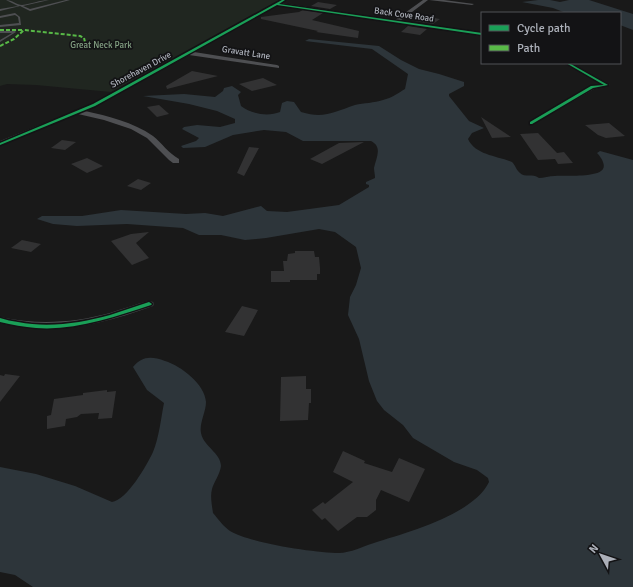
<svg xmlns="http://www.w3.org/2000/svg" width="633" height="587" viewBox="0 0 633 587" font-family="Signika,sans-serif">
<rect width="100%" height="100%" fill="#191919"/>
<!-- green -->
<path fill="#202620" d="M 0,0 L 279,0 L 111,92 L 36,85 L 7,84 L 0,86 Z"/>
<!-- water -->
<path fill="#2d353a" d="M 538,0 L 550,0 L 560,2 L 569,0 L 589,0 L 633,14 L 633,30 L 620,25 L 620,13 L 566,13 L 553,8 L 522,2 Z
M 309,39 L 379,46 L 401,60 L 419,69 L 439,74 L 464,82 L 464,86 L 449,94 L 449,96 L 469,121 L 484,128 L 472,133 L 468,139 C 475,155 498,156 512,162 C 516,166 516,170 520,173 C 525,178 532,173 539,178 C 544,178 549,176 555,176 C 565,175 597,178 603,169 C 606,164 600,156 597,153 L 600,151 L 633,160 L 633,587 L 33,587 L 15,575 L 0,572 L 0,467 L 36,474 L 75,486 L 112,502 C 127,500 147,465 153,452 C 159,438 161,418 164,403 L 147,390 L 133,367 C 142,356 151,356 165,361 C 181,366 205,384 206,402 C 206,412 199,423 201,433 C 203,446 221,453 221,466 C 220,474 214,482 212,489 C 210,496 212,506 213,513 C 218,519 224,527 230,531 C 250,543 315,553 339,553 C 350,553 364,546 374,543 C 408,532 473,515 489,482 L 488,478 L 477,470 L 454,462 L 413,438 L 403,425 L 384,410 L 377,401 L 369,381 L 359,339 L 348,315 L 350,297 L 356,285 L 361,268 L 356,247 L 335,232 L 319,229 L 266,238 L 245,240 L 221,235 L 199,235 L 183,228 L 127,224 L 77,226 L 53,224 L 37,219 L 42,216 L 82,216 L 121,210 L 186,214 L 205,213 L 223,216 L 261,206 L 267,211 L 287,212 L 339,205 L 369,187 L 369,185 L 366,184 L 366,182 L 375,178 C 375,174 374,171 374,168 C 376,158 383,147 371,141 L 303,141 L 286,132 L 264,130 L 233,135 L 205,147 L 183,148 L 181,146 L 196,141 L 199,138 L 182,129 L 184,127 L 197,125 L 220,127 L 235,123 L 235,119 L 217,111 L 189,104 L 143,96 L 184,94 L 215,97 L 223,91 L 224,88 L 232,86 L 241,92 L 238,95 L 241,106 C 251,114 268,117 280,112 L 282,103 L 287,101 L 294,102 L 301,112 C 324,119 334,112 355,105 C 364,103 374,103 383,100 C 392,98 398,93 405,89 L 408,74 L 372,49 L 305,41 Z"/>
<!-- building -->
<path fill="#323233" d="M 318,2 L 337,5 L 330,9 L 311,6 Z
M 303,10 L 323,13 L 312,20 L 359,31 L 358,38 L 316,32 L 318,31 L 261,19 L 261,17 L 299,12 Z
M 422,16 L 440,19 L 433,24 L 415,21 Z
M 408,26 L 427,29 L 420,35 L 401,32 Z
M 192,71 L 218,76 L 167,89 L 166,86 Z
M 263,78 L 277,85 L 252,91 L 239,84 Z
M 159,105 L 168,113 L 169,114 L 157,117 L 147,107 Z
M 481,117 L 511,137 L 492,138 Z
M 609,123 L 625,136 L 606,138 L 598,135 L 585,125 Z
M 538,133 L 557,153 L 564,152 L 573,163 L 558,164 L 555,159 L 538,160 L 520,134 Z
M 62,140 L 76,142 L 65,150 L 51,148 Z
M 364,142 L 322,164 L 310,159 L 339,143 Z
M 249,147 L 259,148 L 244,176 L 237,173 Z
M 87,158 L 103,166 L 87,173 L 71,164 Z
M 138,179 L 151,183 L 141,190 L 127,186 Z
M 149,232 L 136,243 L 149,258 L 132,265 L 111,241 L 131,234 Z
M 22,240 L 41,244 L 31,252 L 11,248 Z
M 295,251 L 314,251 L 315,257 L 319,257 L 320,268 L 320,274 L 317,274 L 317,280 L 290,280 L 290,282 L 271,282 L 271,271 L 284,271 L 283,261 L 287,261 L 288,254 L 295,253 Z
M 242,306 L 258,310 L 244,336 L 225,332 Z
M 5,374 L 20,376 L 0,402 L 0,375 L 4,376 Z
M 306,376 L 306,389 L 311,389 L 311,403 L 309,403 L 308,420 L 280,421 L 281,377 Z
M 107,390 L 107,392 L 116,391 L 112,418 L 98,419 L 99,413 L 81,414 L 77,417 L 66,419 L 65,426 L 47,429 L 47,416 L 51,415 L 54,399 L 83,395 L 83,393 Z
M 343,451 L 365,461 L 364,463 L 392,472 L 399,458 L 425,469 L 409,502 L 381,490 L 376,500 L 376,510 L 367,517 L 357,517 L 338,531 L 325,518 L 322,520 L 312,510 L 323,502 L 325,504 L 353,482 L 333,472 Z"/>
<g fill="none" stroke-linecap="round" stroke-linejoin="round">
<!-- lane -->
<path fill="#4e4f52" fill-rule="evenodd" d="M 6,0 C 12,0 17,5 22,5 C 31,4 40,0 49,0 L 23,6 L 30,9 L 66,0 L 70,0 L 30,11 L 20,6 L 0,11 L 0,9 L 18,6 Z
M 15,13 L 20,17 L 21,25 L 0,27 L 0,25 L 19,23 L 18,17 L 15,15 L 0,18 L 0,16 Z
M 0,31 L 15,31 L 16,32 L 0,42 L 0,40 L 12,33 L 0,33 Z"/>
<!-- street -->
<path fill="#4e4f52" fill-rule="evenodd" d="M 281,0 L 286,0 L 281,3 L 395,20 L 423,0 L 428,0 L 400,21 L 482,32 L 482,36 L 277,5 L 194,52 L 277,65 L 279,66 L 279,68 L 189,55 L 96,106 L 85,111 C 108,116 133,122 153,136 C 162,143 168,153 179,159 L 179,163 L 173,163 L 169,160 L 147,138 L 131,129 L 104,120 L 78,114 L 0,146 L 0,141 L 92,104 Z
M 429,0 L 444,0 L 474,4 L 472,5 Z
M 564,63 L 571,63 L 610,85 L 594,89 L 533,124 L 529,124 L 529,122 L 590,86 L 601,84 Z
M 149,301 L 153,302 L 154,304 L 153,306 C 99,325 56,336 0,323 L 0,317 C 38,325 73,323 110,313 C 123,309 136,304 149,301 Z"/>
<!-- quiet -->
<path stroke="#58b947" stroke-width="2" stroke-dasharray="4 2" stroke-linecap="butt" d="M 0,30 L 24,30
M 0,46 L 14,39 L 24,30 L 80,36 L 84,38 L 85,42"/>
<defs>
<path id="cycleway" d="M 282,0 L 285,0 L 279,4 L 482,33 L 482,35 L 277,5 L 95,106 L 0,145 L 0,143 L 93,104 Z
M 566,63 L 569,63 L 608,85 L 593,88 L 532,124 L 530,124 L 530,122 L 591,86 L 604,85 Z
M 149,302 L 152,304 L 151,305 C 114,317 75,331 36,328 C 24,327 12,325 0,322 L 0,318 C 6,320 12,321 18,322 C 49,328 81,323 110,315 C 123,311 136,306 149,302 Z"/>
</defs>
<!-- cycleway casing -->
<use href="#cycleway" stroke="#131315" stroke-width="3"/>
<!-- cycleway -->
<use href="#cycleway" fill="#1a9f57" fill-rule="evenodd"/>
</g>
<g text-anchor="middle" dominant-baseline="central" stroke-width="3.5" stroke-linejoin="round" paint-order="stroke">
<!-- far-street labels -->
<g font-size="9" fill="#acb0b9" stroke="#131315">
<text transform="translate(404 15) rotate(8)">Back Cove Road</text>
<text transform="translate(246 53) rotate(9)">Gravatt Lane</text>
<text transform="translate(141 70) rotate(-28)">Shorehaven Drive</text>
</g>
<!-- far-park labels -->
<g font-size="9" fill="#85a285" stroke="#131315">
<text x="101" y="45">Great Neck Park</text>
</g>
</g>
<!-- legend -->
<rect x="481" y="12" width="140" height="52" fill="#131315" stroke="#505257"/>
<rect x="489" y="25" width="20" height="6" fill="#1a9f57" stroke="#505257"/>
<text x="517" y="32" font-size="12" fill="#acb0b9">Cycle path</text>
<rect x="489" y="45" width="20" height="6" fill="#58b947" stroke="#505257"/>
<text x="517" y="52" font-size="12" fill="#acb0b9">Path</text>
<!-- north arrow -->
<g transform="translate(601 555) rotate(310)" stroke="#131315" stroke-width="3" paint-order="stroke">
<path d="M0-3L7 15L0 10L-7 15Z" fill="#acb0b9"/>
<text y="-6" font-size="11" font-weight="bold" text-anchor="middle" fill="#acb0b9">N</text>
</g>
</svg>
